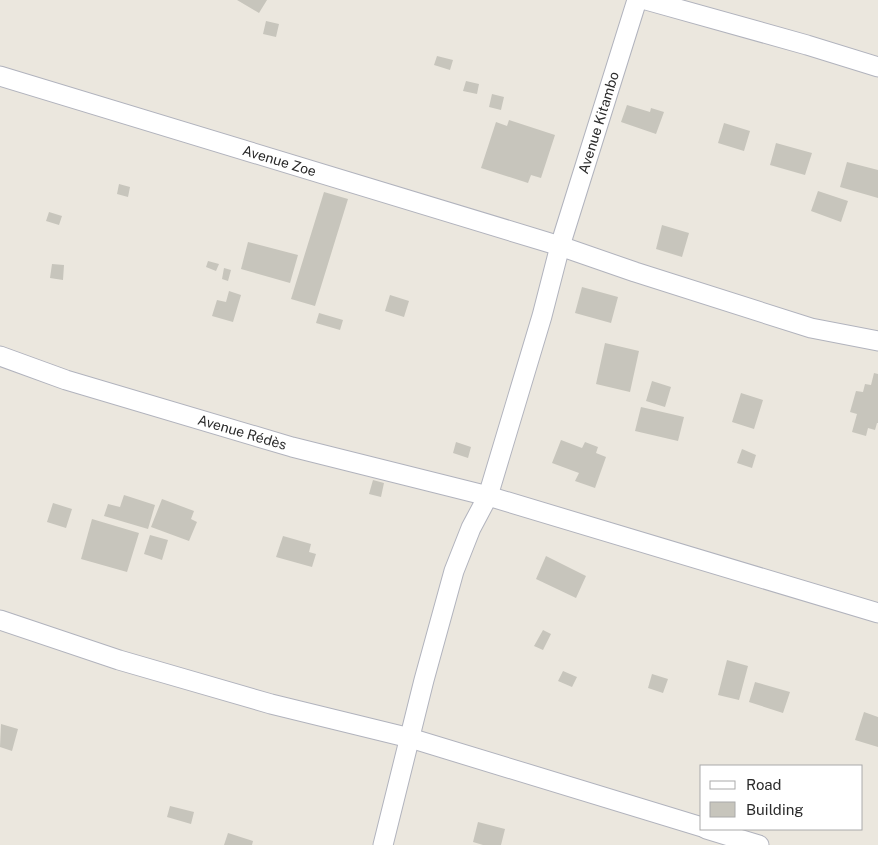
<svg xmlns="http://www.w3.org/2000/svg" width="878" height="845" viewBox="0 0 878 845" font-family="'Public Sans',sans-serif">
<rect width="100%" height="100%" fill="#ebe7de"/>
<!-- building -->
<path fill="#c7c5bc" d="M 237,0 L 267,0 L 259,13 Z
M 266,21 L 279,24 L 276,37 L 263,34 Z
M 437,56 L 453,60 L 450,70 L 434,65 Z
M 466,81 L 479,84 L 477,94 L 463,91 Z
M 492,94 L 504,97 L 501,110 L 489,107 Z
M 627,105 L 650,112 L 651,108 L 664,112 L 656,134 L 621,122 Z
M 509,120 L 555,135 L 541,178 L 531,175 L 528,183 L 481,168 L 496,122 L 507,126 Z
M 724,123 L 750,131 L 744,151 L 718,143 Z
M 776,143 L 812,153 L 805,175 L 770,165 Z
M 847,162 L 878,170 L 878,198 L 840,187 Z
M 119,184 L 130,187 L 128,197 L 117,194 Z
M 818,191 L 848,201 L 841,222 L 811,211 Z
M 324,192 L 348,199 L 315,306 L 291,299 Z
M 49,212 L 62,216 L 59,225 L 46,221 Z
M 662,225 L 689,233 L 682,257 L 656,249 Z
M 248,242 L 298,255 L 290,283 L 241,269 Z
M 208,261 L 219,264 L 216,271 L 206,267 Z
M 52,264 L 64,265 L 63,280 L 50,278 Z
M 224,268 L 231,270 L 228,281 L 222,279 Z
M 582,287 L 618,297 L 611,323 L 575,313 Z
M 229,291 L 241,295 L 233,322 L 212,316 L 217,300 L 226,302 Z
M 390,295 L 409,301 L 404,317 L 385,311 Z
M 319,313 L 343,320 L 340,330 L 316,323 Z
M 605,343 L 639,351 L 630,392 L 596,384 Z
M 874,373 L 878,374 L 878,423 L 877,423 L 875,430 L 868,428 L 866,436 L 852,432 L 857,414 L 850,412 L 856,391 L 863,392 L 865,384 L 871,385 Z
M 652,381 L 671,387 L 665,407 L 646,401 Z
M 741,393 L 763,400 L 754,429 L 732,422 Z
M 641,407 L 684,417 L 678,441 L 635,431 Z
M 561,440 L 582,448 L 585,442 L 598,447 L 596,453 L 606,457 L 595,488 L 575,481 L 579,473 L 552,463 Z
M 456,442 L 471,447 L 468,458 L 453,453 Z
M 742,449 L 756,455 L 752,468 L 737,463 Z
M 373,480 L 384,483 L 381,497 L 369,494 Z
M 124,495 L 155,505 L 148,529 L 104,516 L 108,504 L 120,507 Z
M 162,499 L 194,511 L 191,519 L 197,522 L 189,541 L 151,527 Z
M 53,503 L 72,509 L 66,528 L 47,522 Z
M 92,519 L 139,533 L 127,572 L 81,559 Z
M 150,535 L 168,540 L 162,560 L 144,554 Z
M 283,536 L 311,544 L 309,552 L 316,554 L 312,567 L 276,557 Z
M 546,556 L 586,576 L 576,598 L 536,579 Z
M 543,630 L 551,634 L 543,650 L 534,646 Z
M 727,660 L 748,666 L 739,700 L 718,695 Z
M 563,671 L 577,677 L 572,687 L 558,681 Z
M 652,674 L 668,679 L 663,693 L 648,688 Z
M 755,682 L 790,692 L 783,713 L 749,702 Z
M 864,712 L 878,717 L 878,747 L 855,740 Z
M 1,724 L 18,729 L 12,751 L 0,747 Z
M 170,806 L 194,812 L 191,824 L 167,817 Z
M 478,822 L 505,829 L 501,845 L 483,845 L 473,842 Z
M 228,833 L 253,841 L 252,845 L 224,845 Z"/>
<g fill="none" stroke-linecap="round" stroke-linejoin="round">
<defs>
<g id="minor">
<path d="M 646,0 L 807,45 L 878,67"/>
<path id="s1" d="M 0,76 L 560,246 L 635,272 L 811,328 L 878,341"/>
<path id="s2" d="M 0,356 L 66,380 L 292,447 L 488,496 L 878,613"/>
<path d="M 0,620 L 119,660 L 271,704 L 410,738 L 702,827"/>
<path d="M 706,829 L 759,845"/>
<path id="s3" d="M 383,845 L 424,680 L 454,571 L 471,528 L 488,496 L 542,316 L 560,246 L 637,0"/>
</g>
</defs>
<!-- minor casing -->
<use href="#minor" stroke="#b1b3bd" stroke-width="21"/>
<!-- minor -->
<use href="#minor" stroke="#fff" stroke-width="19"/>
</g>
<g text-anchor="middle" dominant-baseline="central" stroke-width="4.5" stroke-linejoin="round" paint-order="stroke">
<!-- street labels -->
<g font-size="14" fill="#2b2b2b" stroke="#fff">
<text stroke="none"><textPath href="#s3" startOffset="755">Avenue Kitambo</textPath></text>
<text stroke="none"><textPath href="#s1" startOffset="292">Avenue Zoe</textPath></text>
<text stroke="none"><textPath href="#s2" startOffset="254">Avenue Rédès</textPath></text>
</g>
</g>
<!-- legend -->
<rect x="700" y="765" width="162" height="65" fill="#ffffff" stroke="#aaaaaa"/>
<rect x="710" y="781" width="25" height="8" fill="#ffffff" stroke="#aaaaaa"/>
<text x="746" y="790" font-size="15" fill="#2b2b2b">Road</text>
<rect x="710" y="802" width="25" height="15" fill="#c7c5bc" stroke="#aaaaaa"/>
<text x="746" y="815" font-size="15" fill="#2b2b2b">Building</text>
</svg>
